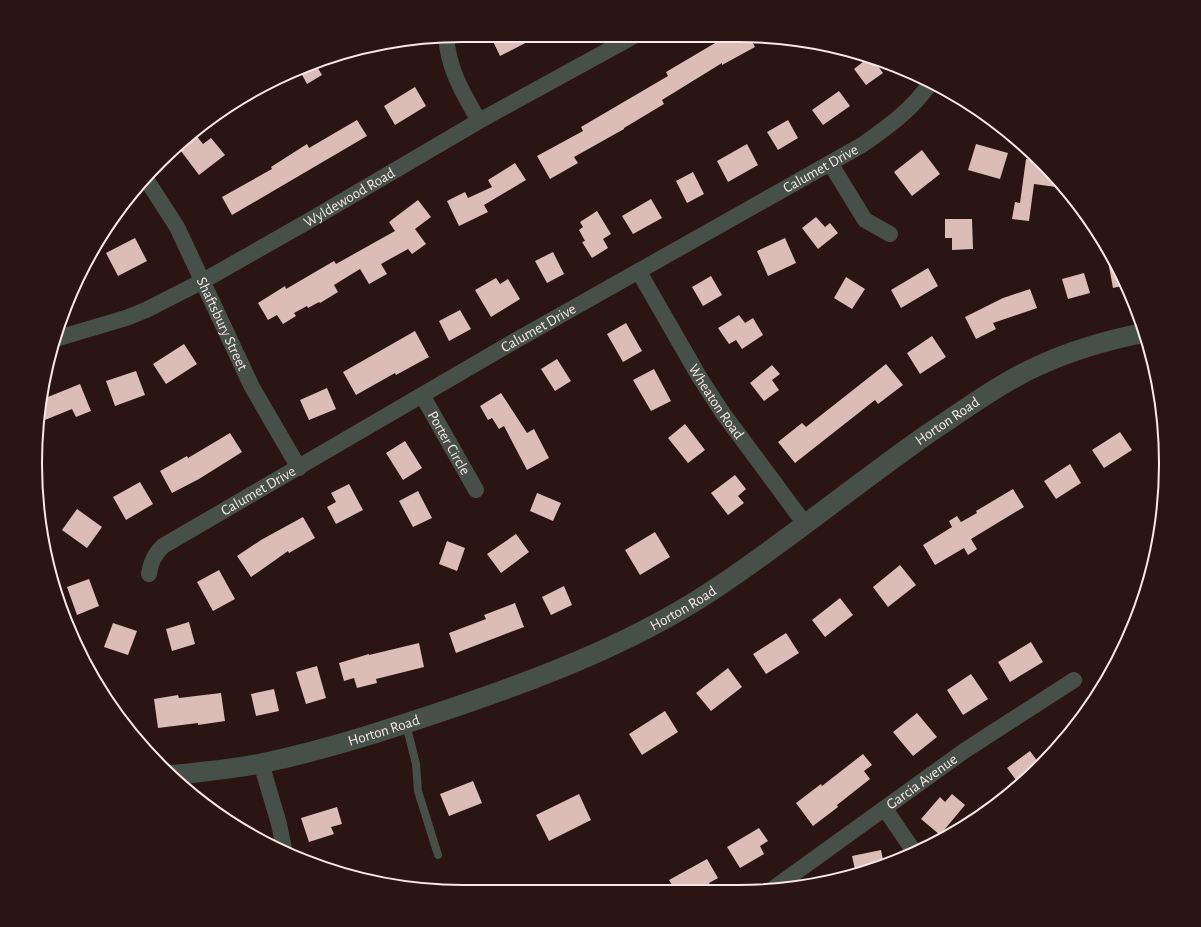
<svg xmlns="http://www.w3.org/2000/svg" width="1201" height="927" viewBox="0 0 1201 927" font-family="'Alegreya Sans',sans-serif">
<rect width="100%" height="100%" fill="#2b1512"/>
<!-- building -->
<path fill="#dbbcb6" d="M 490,35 L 541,35 L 500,56 Z
M 727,36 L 749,36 L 755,47 L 722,65 L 722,63 L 662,100 L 664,104 L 624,128 L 624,129 L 574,157 L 578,163 L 550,179 L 537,156 L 583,131 L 581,127 L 668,76 L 666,72 Z
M 869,57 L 872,58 L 883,73 L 866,85 L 854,69 Z
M 316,65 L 322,75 L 307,84 L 300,71 Z
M 415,87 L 426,106 L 395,125 L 384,106 Z
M 839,91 L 850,106 L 823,125 L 812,110 Z
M 357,120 L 367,136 L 232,215 L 222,197 L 272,169 L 271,167 L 307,144 L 309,148 Z
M 788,120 L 798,138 L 778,150 L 767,132 Z
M 195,134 L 203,144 L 211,138 L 225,155 L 199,175 L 178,147 Z
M 747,144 L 758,165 L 728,182 L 717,161 Z
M 976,144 L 1008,153 L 1000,179 L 968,170 Z
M 922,150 L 940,174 L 912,196 L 894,172 Z
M 1026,159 L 1038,161 L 1058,179 L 1056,187 L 1034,184 L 1029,221 L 1012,219 L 1015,202 L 1020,203 Z
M 515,163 L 526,180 L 484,205 L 488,212 L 459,226 L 447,201 L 465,192 L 468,198 L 492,187 L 488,180 Z
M 693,172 L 704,194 L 687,203 L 676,181 Z
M 651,199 L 662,218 L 633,234 L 622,216 Z
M 418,200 L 431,217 L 415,229 L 426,244 L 412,254 L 408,249 L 381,264 L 387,274 L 369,284 L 360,269 L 334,285 L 338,292 L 320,303 L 319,302 L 308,308 L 307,306 L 294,313 L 296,316 L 283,324 L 277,315 L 268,320 L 258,303 L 285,286 L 286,289 L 334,261 L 336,264 L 395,231 L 389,222 Z
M 597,211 L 611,234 L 603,239 L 608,248 L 592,258 L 582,242 L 585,241 L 579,230 L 583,227 L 580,222 Z
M 816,217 L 825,227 L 830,223 L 838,233 L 818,249 L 802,228 Z
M 945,219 L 972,219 L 973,249 L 952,250 L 952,238 L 945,238 Z
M 135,238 L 147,261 L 118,276 L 106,253 Z
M 785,238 L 796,263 L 768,276 L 757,251 Z
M 553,252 L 564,274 L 547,283 L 535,261 Z
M 1110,255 L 1121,276 L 1126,285 L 1113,288 L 1107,256 Z
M 928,268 L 938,286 L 901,308 L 891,290 Z
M 1084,273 L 1090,293 L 1068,299 L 1062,279 Z
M 711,276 L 722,295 L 703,306 L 692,287 Z
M 846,277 L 865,289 L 852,309 L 834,298 Z
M 496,278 L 500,284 L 508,279 L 520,299 L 491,317 L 475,290 Z
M 1030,289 L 1037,308 L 993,323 L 996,329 L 976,339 L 965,317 L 1003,298 Z
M 460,310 L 471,329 L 449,341 L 439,321 Z
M 739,315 L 745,323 L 753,318 L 763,335 L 742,349 L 736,340 L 729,344 L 718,328 Z
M 626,323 L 642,351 L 623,362 L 607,334 Z
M 415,331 L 429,357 L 396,375 L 395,373 L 356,395 L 343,372 Z
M 932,336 L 946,357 L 920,374 L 907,353 Z
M 184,344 L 197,364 L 166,384 L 153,364 Z
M 557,359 L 571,381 L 555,391 L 541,369 Z
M 886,364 L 903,385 L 878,404 L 875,400 L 795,463 L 778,442 L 802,423 L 806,427 Z
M 772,365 L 780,374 L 772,380 L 779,390 L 764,401 L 750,383 Z
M 654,369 L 671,401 L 651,411 L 633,380 Z
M 136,371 L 145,395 L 115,406 L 106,381 Z
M 80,384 L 91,411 L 76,417 L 72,409 L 40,422 L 43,399 Z
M 327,388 L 336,409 L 309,420 L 300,400 Z
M 501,393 L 527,433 L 534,429 L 549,458 L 527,470 L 504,426 L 499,429 L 492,418 L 488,420 L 480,406 Z
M 685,424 L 705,450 L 688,463 L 668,438 Z
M 1120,432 L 1132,450 L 1104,468 L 1092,450 Z
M 230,433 L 242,452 L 199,479 L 172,493 L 160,471 L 187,456 L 188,458 Z
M 405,441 L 422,468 L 403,480 L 386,453 Z
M 1070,464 L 1081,483 L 1056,499 L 1044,481 Z
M 735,475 L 746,489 L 738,496 L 744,503 L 728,515 L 711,493 Z
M 140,482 L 153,504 L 126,520 L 113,497 Z
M 349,484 L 363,510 L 336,524 L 327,507 L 336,502 L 331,493 Z
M 1013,489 L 1024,507 L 971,539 L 977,549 L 968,555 L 964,548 L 935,565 L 923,545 L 952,527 L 949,521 L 957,516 L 961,522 L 977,513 L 976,511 Z
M 418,491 L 432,518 L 413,527 L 399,501 Z
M 537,493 L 561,503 L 553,521 L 530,511 Z
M 77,509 L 102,527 L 87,548 L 62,530 Z
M 303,517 L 315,538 L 289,553 L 288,551 L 251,577 L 237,556 L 261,540 Z
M 655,532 L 670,557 L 640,575 L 625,550 Z
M 516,534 L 529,552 L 501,573 L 487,554 Z
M 447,541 L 465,548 L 457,571 L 439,564 Z
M 900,565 L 916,585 L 888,607 L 873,587 Z
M 219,570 L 235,599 L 213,611 L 197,582 Z
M 89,579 L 99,606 L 77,615 L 67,587 Z
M 564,586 L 572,605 L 551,615 L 542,597 Z
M 840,598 L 853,615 L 825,637 L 812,620 Z
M 515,603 L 524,627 L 456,653 L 449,633 L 486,619 L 484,615 Z
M 189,622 L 195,644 L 172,651 L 166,629 Z
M 113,623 L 137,631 L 128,655 L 104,647 Z
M 786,633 L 799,653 L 766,674 L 753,654 Z
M 1031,642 L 1043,662 L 1010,682 L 998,662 Z
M 419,643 L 424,667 L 376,679 L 377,683 L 357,688 L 354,678 L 344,681 L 339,663 L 369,654 L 369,655 Z
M 317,666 L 326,698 L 306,704 L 296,672 Z
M 728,668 L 742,687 L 711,711 L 696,693 Z
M 971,674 L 988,699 L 963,715 L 947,690 Z
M 274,689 L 279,711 L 256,716 L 251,694 Z
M 221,693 L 225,721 L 198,725 L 198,723 L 158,728 L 154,699 L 178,695 L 179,698 Z
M 665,711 L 678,732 L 642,755 L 629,734 Z
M 917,713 L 937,737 L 913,756 L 893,732 Z
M 1030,751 L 1041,766 L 1019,784 L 1007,768 Z
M 863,754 L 872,765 L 864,771 L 870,779 L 837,805 L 838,807 L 813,826 L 796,803 L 821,784 L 822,786 Z
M 473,781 L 482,803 L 449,816 L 440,794 Z
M 579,794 L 591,820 L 549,841 L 536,815 Z
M 952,794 L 965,805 L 940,835 L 921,819 L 940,797 L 945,802 Z
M 337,807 L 342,824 L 331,827 L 334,834 L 309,842 L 301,818 Z
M 759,828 L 768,841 L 760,846 L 764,854 L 740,868 L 727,847 Z
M 881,850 L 884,865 L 875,869 L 856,874 L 852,856 Z
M 707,859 L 718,878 L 709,883 L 712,888 L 674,888 L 669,880 Z"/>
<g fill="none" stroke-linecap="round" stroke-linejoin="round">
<!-- service -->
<path stroke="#464f48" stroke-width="8" d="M 406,724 L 416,764 L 418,791 L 438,855"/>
<!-- minor -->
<g stroke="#464f48" stroke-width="16">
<path d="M 446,37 C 449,71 463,93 479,121"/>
<path d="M 830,163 L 865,220 L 890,234"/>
<path id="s1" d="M 146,179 L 177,227 L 252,387 L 299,468"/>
<path id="s2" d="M 639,272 L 700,378 L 722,412 L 805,524"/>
<path id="s3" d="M 55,339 L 126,318 L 146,310 L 203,281 L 312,219 L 479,121 L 634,36"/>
<path id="s4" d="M 422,395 L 476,490"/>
<path id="s5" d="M 149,574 C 151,562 154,555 163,546 L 513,342 L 862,145 C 888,127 913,109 931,82"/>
<path d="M 261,763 L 279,824 L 284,849"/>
<path d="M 885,809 L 913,850"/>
<path id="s6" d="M 774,888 L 964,751 L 1074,680"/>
</g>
<!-- tertiary -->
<path stroke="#464f48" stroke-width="20" id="s7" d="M 172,775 C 202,772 233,769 263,763 C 330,749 396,727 461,705 C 552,674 643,638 722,584 C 793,536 859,482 929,433 C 965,409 1000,383 1040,365 C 1073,350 1108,340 1143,333"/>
</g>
<g text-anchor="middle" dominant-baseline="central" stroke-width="4" stroke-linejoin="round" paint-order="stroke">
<!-- street labels -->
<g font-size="15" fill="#f8e8e5" stroke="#2b1512">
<text stroke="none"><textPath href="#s5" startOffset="790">Calumet Drive</textPath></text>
<text stroke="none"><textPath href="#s3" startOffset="328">Wyldewood Road</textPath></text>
<text stroke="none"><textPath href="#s1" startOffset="164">Shaftsbury Street</textPath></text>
<text stroke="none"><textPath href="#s5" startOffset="466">Calumet Drive</textPath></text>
<text stroke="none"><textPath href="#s2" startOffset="151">Wheaton Road</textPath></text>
<text stroke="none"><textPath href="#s7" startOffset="865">Horton Road</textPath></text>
<text stroke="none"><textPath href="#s4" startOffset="55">Porter Circle</textPath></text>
<text stroke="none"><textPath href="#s5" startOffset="142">Calumet Drive</textPath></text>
<text stroke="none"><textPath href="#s7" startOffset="541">Horton Road</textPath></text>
<text stroke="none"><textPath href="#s7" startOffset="217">Horton Road</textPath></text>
<text stroke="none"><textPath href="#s6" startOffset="182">Garcia Avenue</textPath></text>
</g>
</g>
<!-- crop -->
<path d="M0 0H1201V927H0ZM463 42H738A421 421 0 0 1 1159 463V464A421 421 0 0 1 738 885H463A421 421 0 0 1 42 464V463A421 421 0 0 1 463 42Z" fill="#2b1512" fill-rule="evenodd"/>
<path fill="none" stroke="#f8e8e5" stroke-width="2" d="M463 42H738A421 421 0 0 1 1159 463V464A421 421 0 0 1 738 885H463A421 421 0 0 1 42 464V463A421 421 0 0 1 463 42Z"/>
</svg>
